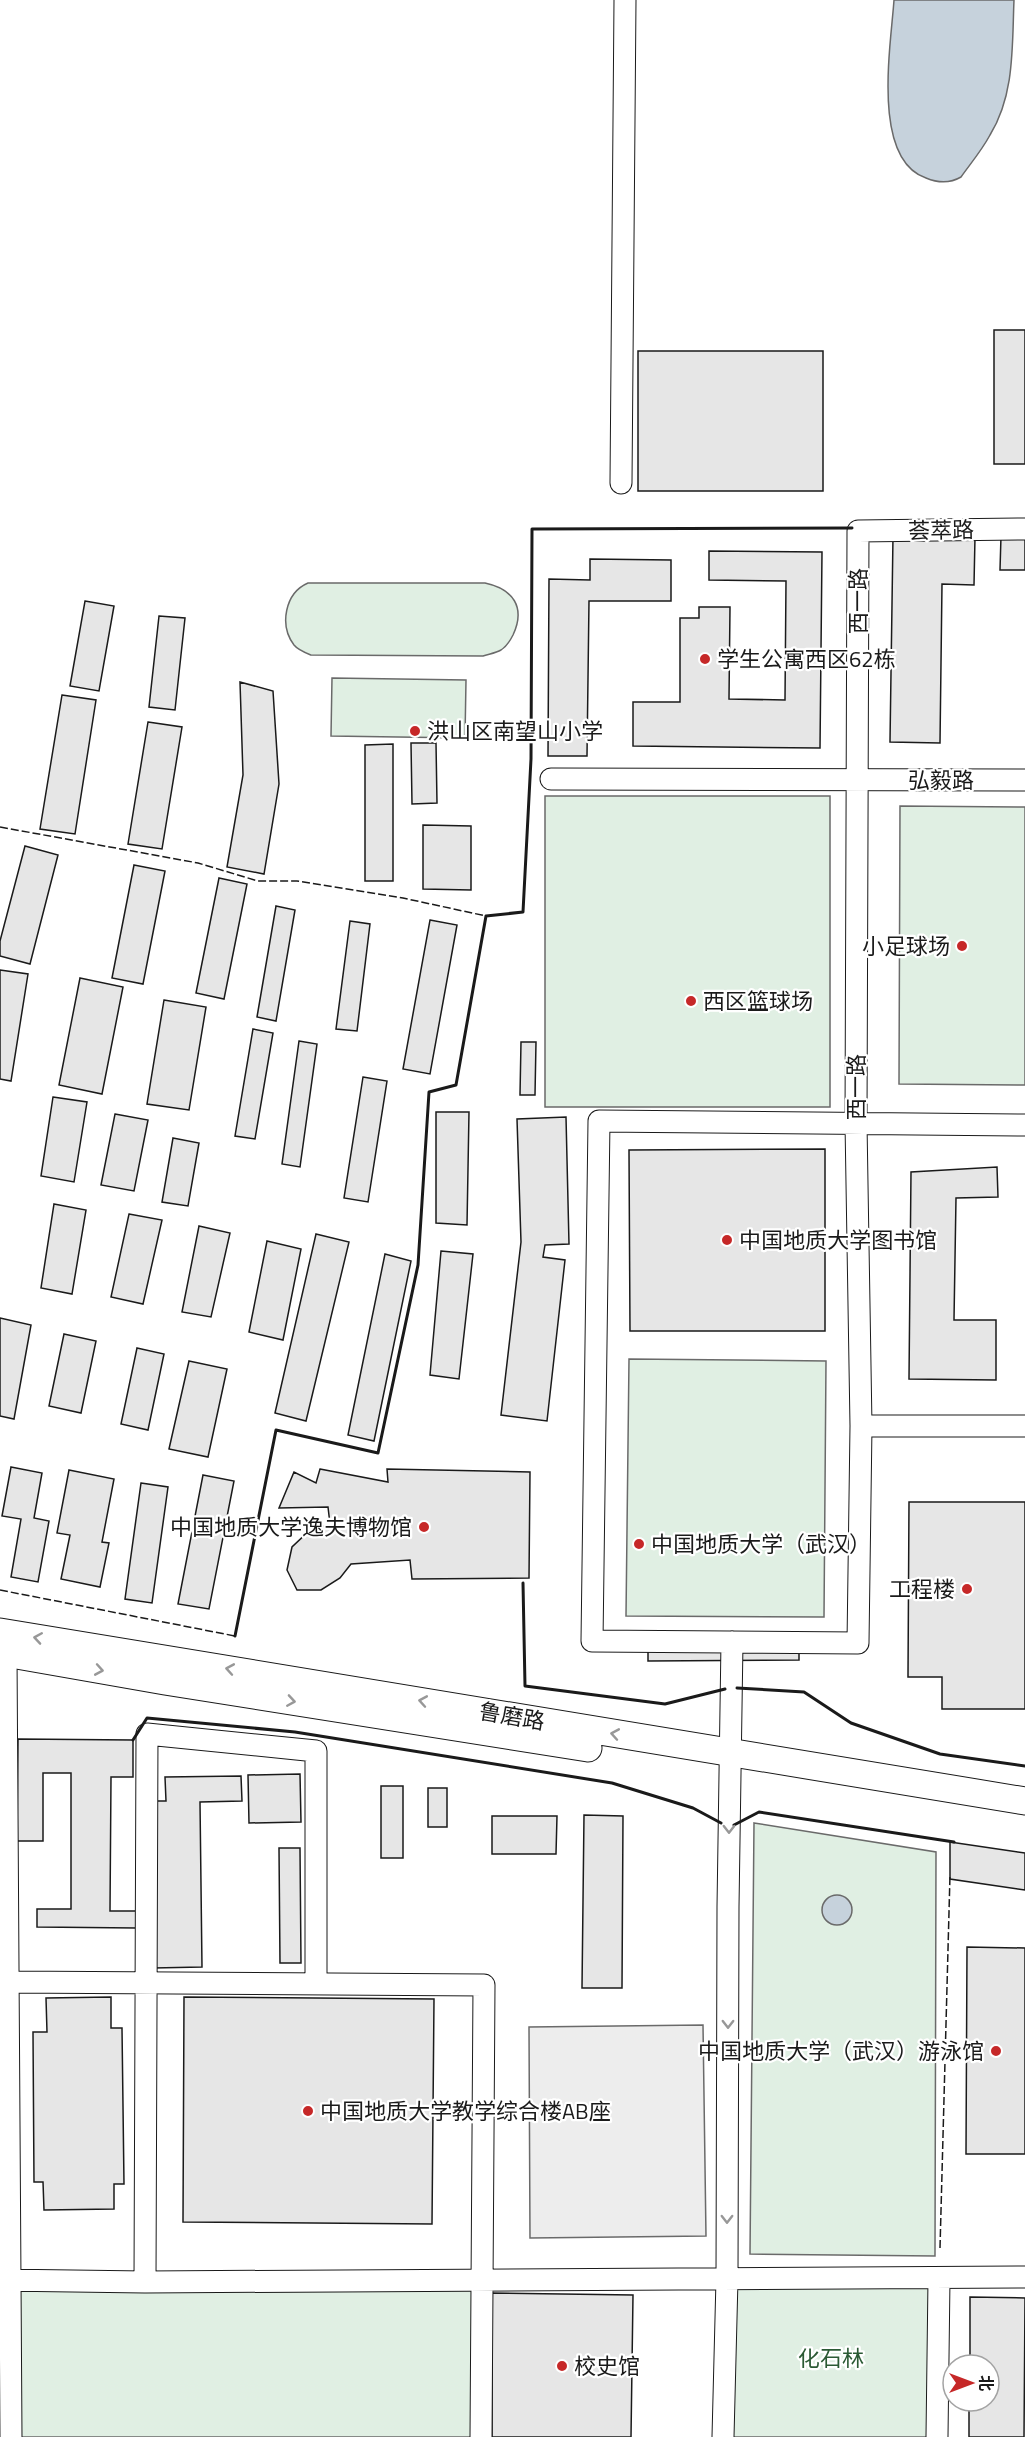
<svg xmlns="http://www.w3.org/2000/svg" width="1025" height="2437" viewBox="0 0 1025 2437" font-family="'Titillium Web','Noto Sans SC',sans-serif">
<rect width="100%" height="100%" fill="#fff"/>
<!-- green -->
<path fill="#e0efe3" stroke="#6a6a6a" stroke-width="1.5" d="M 308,583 L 485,583 C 513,589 526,607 513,635 C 510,641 507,646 501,650 C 496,653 489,654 483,656 L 311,655 C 306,653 298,650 294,645 C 279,625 285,593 308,583 Z
M 332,678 L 466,680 L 465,738 L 331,736 Z
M 545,796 L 830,796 L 830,1107 L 545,1107 Z
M 900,806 L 1025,807 L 1025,1085 L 899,1084 Z
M 629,1359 L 826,1361 L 824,1617 L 626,1616 Z
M 754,1823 L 936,1852 L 935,2256 L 750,2254 Z
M 727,2279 L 939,2279 L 937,2437 L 723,2437 Z
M 10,2280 L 482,2280 L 481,2437 L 14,2437 Z"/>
<!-- parking -->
<path fill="#ededed" stroke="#6a6a6a" stroke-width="1.5" d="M 703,2025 L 706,2236 L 530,2238 L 529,2027 Z"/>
<!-- water -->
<path fill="#c6d2dc" stroke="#6a6a6a" stroke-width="1.5" d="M 894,0 L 1014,0 C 1012,46 1015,94 990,135 C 982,150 971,163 961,177 C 949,184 938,183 926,178 C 871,159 891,45 894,0 Z
M822 1910a15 15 0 1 1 30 0a15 15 0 1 1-30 0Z"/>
<!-- building -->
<path fill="#e6e6e6" stroke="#1a1a1a" stroke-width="1.5" d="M 994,330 L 1025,330 L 1025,464 L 994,464 Z
M 638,351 L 823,351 L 823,491 L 638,491 Z
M 893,536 L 975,537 L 974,585 L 942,584 L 940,743 L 890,742 Z
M 1001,536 L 1025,537 L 1025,570 L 1000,570 Z
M 709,551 L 822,552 L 820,748 L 633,746 L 633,702 L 680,702 L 680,618 L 699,618 L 699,607 L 730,607 L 729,699 L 785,700 L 786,581 L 709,580 Z
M 590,559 L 671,560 L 671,601 L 589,601 L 587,756 L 548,756 L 549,579 L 590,580 Z
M 85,601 L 114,606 L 99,691 L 70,686 Z
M 159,616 L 185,618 L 175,710 L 149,707 Z
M 240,682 L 273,691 L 279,784 L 264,874 L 227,867 L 243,775 Z
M 62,695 L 96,700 L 75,834 L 40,829 Z
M 148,722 L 182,727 L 162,849 L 128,844 Z
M 411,743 L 436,743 L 437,803 L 412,804 Z
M 393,744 L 393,881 L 365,881 L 365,745 Z
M 423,825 L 471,826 L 471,890 L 423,889 Z
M 25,846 L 58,855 L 30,964 L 0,956 L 0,941 Z
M 134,865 L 165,871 L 143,984 L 112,978 Z
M 219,878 L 247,884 L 224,999 L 196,993 Z
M 276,906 L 295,910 L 276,1021 L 257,1017 Z
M 430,920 L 457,925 L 430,1074 L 403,1069 Z
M 350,921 L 370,924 L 357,1031 L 336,1029 Z
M 0,970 L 28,974 L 11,1081 L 0,1079 Z
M 80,978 L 123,987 L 102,1094 L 59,1085 Z
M 164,1000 L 206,1007 L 189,1110 L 147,1104 Z
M 253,1029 L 273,1033 L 255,1139 L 235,1136 Z
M 299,1041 L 317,1044 L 300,1167 L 282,1164 Z
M 521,1042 L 536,1042 L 535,1095 L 520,1095 Z
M 363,1077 L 387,1081 L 368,1202 L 344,1198 Z
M 53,1097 L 87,1102 L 74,1182 L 41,1176 Z
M 436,1112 L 469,1112 L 467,1225 L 436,1223 Z
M 115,1114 L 148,1120 L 134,1191 L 101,1185 Z
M 566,1117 L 569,1244 L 545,1245 L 543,1257 L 565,1260 L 547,1421 L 501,1415 L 521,1242 L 517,1119 Z
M 173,1138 L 199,1143 L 188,1206 L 162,1202 Z
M 825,1149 L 825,1331 L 630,1331 L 629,1150 Z
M 997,1167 L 998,1197 L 956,1198 L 954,1320 L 996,1320 L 996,1380 L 909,1379 L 911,1172 Z
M 54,1204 L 86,1210 L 72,1294 L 41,1288 Z
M 129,1214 L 162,1220 L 143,1304 L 111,1297 Z
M 199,1226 L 230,1233 L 211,1317 L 182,1312 Z
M 316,1234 L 349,1242 L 306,1421 L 275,1413 Z
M 267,1241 L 301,1249 L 283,1340 L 249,1332 Z
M 441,1251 L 473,1254 L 459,1379 L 430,1375 Z
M 385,1254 L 411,1261 L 374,1441 L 348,1435 Z
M 0,1318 L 31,1325 L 14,1419 L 0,1416 Z
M 64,1334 L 96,1341 L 81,1413 L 49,1406 Z
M 137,1348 L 164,1354 L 148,1430 L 121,1424 Z
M 189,1361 L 227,1369 L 208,1457 L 169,1449 Z
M 11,1467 L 42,1473 L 34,1518 L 49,1521 L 38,1582 L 11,1577 L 21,1519 L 2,1516 Z
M 320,1469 L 388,1482 L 387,1469 L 530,1472 L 529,1578 L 412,1579 L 410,1560 L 351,1564 L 340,1578 L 321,1590 L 297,1590 L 287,1570 L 292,1547 L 309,1531 L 330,1524 L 328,1507 L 279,1508 L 294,1472 L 316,1483 Z
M 69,1470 L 114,1479 L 102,1542 L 109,1543 L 100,1587 L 61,1579 L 70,1535 L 57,1533 Z
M 203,1475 L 234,1481 L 209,1609 L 178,1604 Z
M 141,1483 L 168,1487 L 152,1603 L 125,1599 Z
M 909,1502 L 1025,1502 L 1025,1709 L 942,1709 L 942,1677 L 908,1677 Z
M 799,1641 L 799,1660 L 648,1661 L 648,1642 Z
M 18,1739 L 133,1740 L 133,1777 L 111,1777 L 110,1911 L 136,1911 L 136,1928 L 37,1927 L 37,1909 L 71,1909 L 71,1773 L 43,1773 L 43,1841 L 17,1841 Z
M 300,1774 L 301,1822 L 249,1823 L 248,1775 Z
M 241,1776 L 242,1801 L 200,1802 L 202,1967 L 153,1968 L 151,1801 L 166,1801 L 165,1777 Z
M 381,1786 L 403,1786 L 403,1858 L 381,1858 Z
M 428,1788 L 447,1788 L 447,1827 L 428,1827 Z
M 584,1815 L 623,1816 L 622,1988 L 582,1988 Z
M 492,1816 L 557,1816 L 556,1854 L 492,1854 Z
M 950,1842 L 1025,1853 L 1025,1890 L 950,1879 Z
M 279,1848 L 300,1848 L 301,1963 L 280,1963 Z
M 967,1947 L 1025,1948 L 1025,2154 L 966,2154 Z
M 111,1997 L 111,2028 L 122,2028 L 124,2184 L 114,2184 L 114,2209 L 44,2210 L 43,2182 L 34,2182 L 33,2032 L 47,2032 L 46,1998 Z
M 184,1997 L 434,1999 L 432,2224 L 183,2222 Z
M 492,2293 L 633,2295 L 631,2437 L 492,2437 Z
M 970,2297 L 1025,2298 L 1024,2437 L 969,2437 L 969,2401 L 989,2401 L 989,2365 L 970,2365 Z"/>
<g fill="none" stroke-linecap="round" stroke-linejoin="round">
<defs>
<path id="minor" d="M 621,483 L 625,0
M 1025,529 L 858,531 L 856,1123 L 861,1426 L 858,1643 L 592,1641 L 599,1121 L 1025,1125
M 551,779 L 1025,780
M 861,1426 L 1025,1426
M 6,1654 L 11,2437
M 8,1982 L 484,1985 L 481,2437
M 0,2280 L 145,2282 L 1025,2277
M 145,2282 L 147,1734 L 316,1751 L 316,1984
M 723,2437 L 727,2279 L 728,1907 L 732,1642
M 937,2437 L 939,2279"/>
<path id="major" d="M 0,1632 L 1025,1801
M 0,1652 L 165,1681 L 588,1748"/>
</defs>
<!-- minor casing -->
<use href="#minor" stroke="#1a1a1a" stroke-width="23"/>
<!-- major casing -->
<use href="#major" stroke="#1a1a1a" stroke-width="29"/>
<!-- minor -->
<use href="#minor" stroke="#fff" stroke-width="21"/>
<!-- major -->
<use href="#major" stroke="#fff" stroke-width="27"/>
<!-- fence -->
<path stroke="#1a1a1a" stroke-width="1.5" stroke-dasharray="8 3" stroke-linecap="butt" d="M 0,827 L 198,863 L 258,881 L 297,881 L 403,898 L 486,916
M 0,1590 L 235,1636
M 940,2248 L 950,1875"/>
<!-- wall -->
<path stroke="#1a1a1a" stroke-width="3" d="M 523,1583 L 525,1686 L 665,1704 L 725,1689
M 235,1636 L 276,1430 L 378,1453 L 418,1265 L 429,1092 L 456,1085 L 486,916 L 523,912 L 531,759 L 532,529 L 852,528
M 737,1688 L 804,1692 L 851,1723 L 940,1754 L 1025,1766
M 133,1740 L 147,1718 L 295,1732 L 612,1783 L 693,1808 L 721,1823
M 734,1825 L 759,1812 L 954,1842"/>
</g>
<!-- one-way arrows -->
<defs><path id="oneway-chevron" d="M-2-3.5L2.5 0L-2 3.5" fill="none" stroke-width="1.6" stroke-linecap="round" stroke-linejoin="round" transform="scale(1.5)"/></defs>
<g stroke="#989898">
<use href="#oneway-chevron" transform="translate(38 1638) rotate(-171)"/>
<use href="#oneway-chevron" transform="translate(230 1669) rotate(-170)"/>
<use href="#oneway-chevron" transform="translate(99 1670) rotate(10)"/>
<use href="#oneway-chevron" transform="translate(291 1701) rotate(9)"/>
<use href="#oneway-chevron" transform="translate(423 1701) rotate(-170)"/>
<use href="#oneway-chevron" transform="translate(615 1734) rotate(-170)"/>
<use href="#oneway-chevron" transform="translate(729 1829) rotate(90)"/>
<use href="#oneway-chevron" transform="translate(728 2024) rotate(90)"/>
<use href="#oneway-chevron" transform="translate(727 2219) rotate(90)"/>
</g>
<!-- markers -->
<g fill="#c62828" stroke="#fff" stroke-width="2">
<circle cx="705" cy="659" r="6"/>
<circle cx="415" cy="731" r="6"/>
<circle cx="962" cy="946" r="6"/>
<circle cx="691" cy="1001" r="6"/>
<circle cx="727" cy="1240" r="6"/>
<circle cx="424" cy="1527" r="6"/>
<circle cx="639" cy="1544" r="6"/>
<circle cx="967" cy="1589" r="6"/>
<circle cx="996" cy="2051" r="6"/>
<circle cx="308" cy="2111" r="6"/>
<circle cx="562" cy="2366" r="6"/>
</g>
<g text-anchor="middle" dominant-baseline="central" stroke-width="4.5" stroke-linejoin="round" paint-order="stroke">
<!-- street labels -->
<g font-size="22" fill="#1a1a1a" stroke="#fff">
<text transform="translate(941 530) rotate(-1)">荟萃路</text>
<text transform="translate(858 601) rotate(-90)">西一路</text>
<text x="941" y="780">弘毅路</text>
<text transform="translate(856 1087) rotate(-90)">西一路</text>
<text transform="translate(512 1716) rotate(10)">鲁磨路</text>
</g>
<!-- poi labels -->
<g font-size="22" fill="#1a1a1a" stroke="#fff" text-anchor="start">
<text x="717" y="659">学生公寓西区62栋</text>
<text x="427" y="731">洪山区南望山小学</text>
<text x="950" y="946" text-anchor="end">小足球场</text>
<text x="703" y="1001">西区篮球场</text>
<text x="739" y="1240">中国地质大学图书馆</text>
<text x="412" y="1527" text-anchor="end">中国地质大学逸夫博物馆</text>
<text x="651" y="1544">中国地质大学（武汉）</text>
<text x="955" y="1589" text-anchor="end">工程楼</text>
<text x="984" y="2051" text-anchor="end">中国地质大学（武汉）游泳馆</text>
<text x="320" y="2111">中国地质大学教学综合楼AB座</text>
<text x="574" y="2366">校史馆</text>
</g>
<!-- park labels -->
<g font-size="22" fill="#2b5a34" stroke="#fff">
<text x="831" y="2358">化石林</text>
</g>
</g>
<!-- north arrow -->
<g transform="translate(971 2383) rotate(90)"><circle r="28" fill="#ffffff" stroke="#a3a3a3" stroke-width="1.5"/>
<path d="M0-4.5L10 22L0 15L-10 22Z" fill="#c62828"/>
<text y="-9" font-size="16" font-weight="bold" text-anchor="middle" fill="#1a1a1a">北</text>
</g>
</svg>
